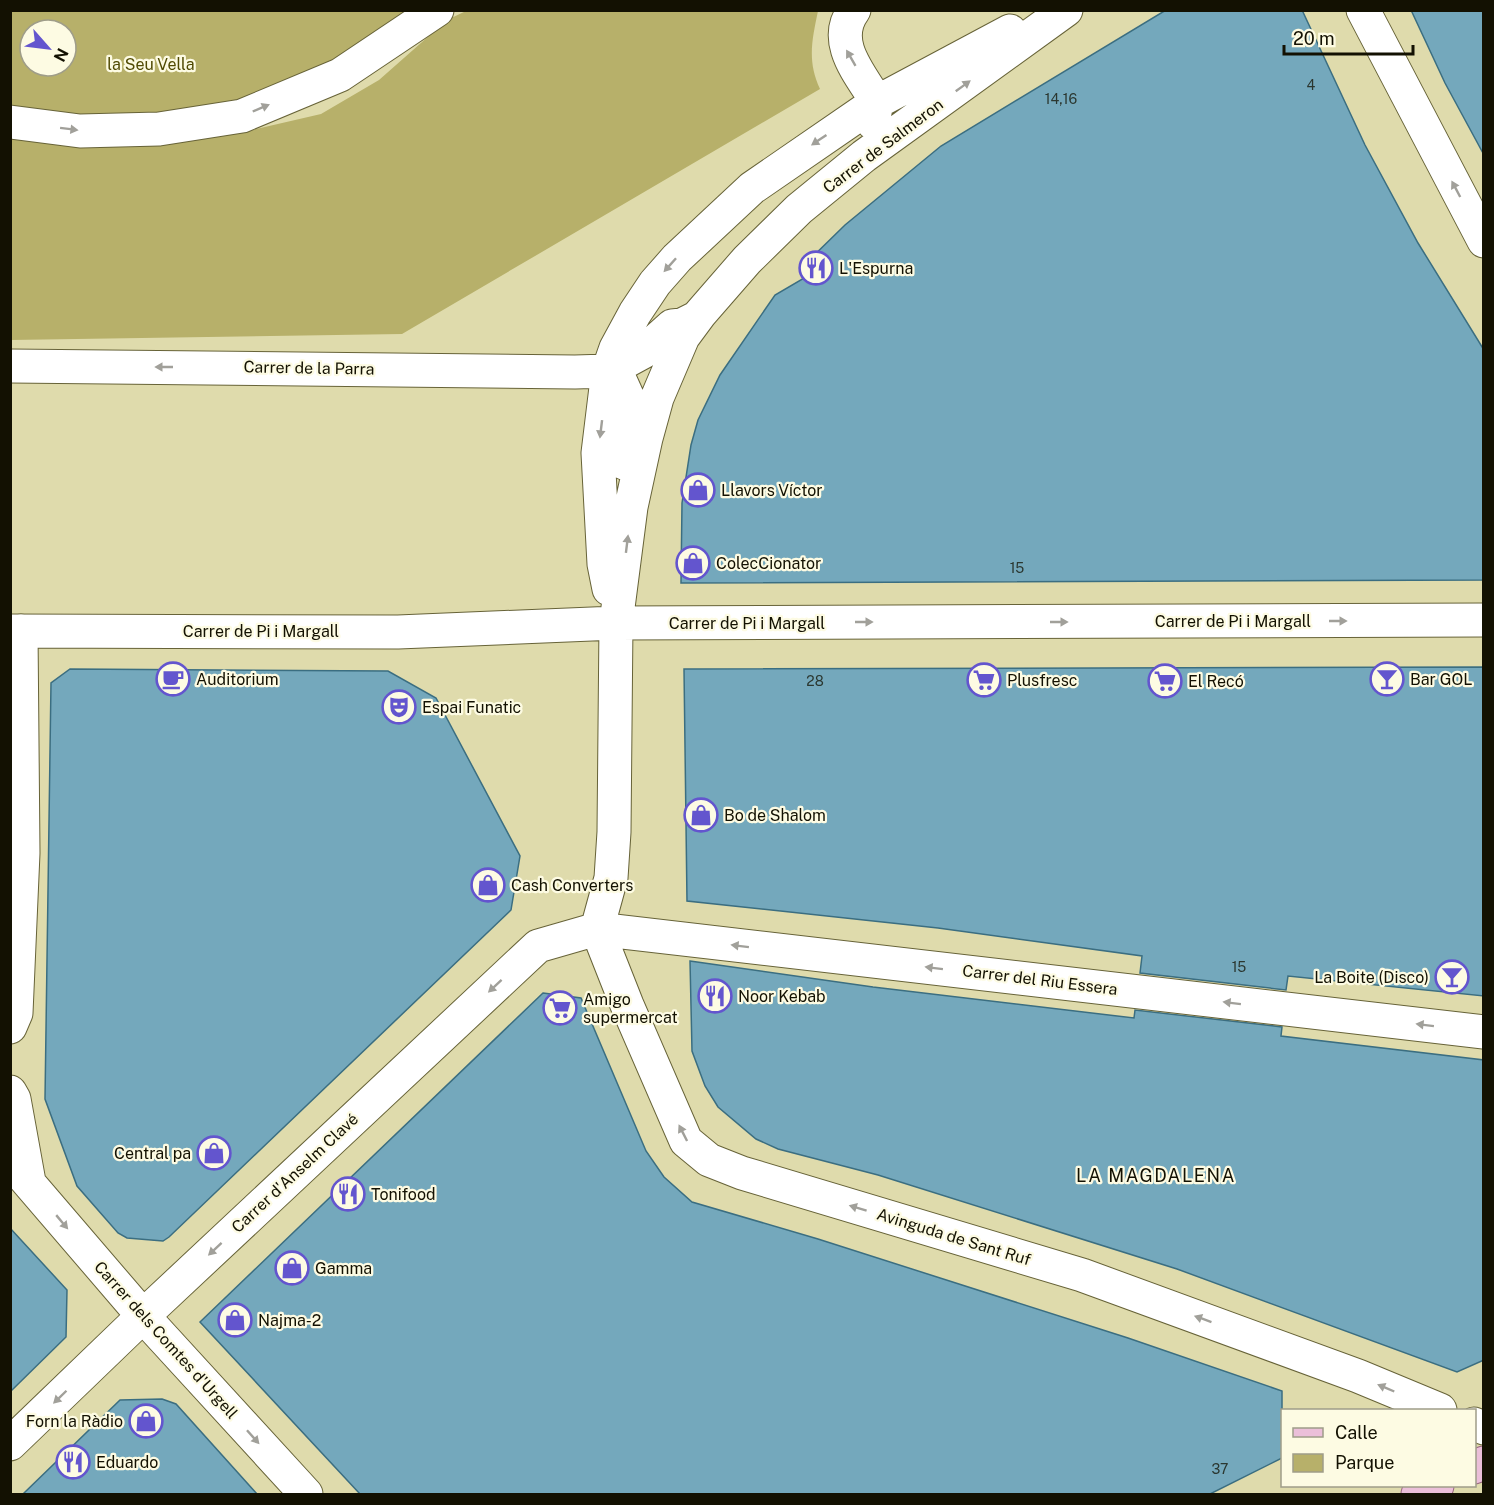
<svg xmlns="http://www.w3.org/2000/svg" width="1494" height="1505" viewBox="0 0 1494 1505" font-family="'Public Sans',sans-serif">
<rect width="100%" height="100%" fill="#dfdbac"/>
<!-- green -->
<path fill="#b7b06a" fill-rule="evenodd" d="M 11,11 L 417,11 L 336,66 L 258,99 L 156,119 L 36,115 L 11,110 ZM 30,30 L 66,30 L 66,66 L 30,66 Z
M 466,11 L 818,11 C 812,40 807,61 820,89 L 402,334 L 11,340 L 10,130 L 248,131 L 321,114 L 379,80 L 447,20 Z"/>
<!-- building -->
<path fill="#74a8bc" stroke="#3b6e81" stroke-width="1.5" d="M 1166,10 L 1302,10 L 1365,145 L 1418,243 L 1484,350 L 1484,580 L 681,583 L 682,503 L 691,445 L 698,420 L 720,375 L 775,295 L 806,277 L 801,268 L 845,225 L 941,146 Z
M 1411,10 L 1484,10 L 1484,155 L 1445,83 Z
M 1484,667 L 1484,996 L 1288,976 L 1286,990 L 1140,973 L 1142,956 L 938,928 L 687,901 L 684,669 Z
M 70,669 L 388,671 L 436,698 L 520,856 L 511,910 L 169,1237 L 163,1241 L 127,1238 L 118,1233 L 77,1186 L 45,1099 L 51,683 Z
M 690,961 L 873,987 L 1134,1018 L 1135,1010 L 1282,1027 L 1281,1036 L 1484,1060 L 1484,1360 L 1457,1372 L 1177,1269 L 878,1175 L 778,1149 L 756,1139 L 718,1107 L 705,1086 L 692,1051 Z
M 543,993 L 581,998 L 646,1151 L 664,1177 L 692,1202 L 818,1239 L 1128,1338 L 1282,1391 L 1282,1458 L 1210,1494 L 360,1494 L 200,1322 Z
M 10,1228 L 67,1290 L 66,1337 L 10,1392 Z
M 162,1399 L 176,1404 L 257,1494 L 23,1494 L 120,1400 Z"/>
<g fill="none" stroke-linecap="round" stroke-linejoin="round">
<defs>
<path id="street" d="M 854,10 C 830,42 861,75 877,102 L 873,123
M 1363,10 L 1484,241
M 10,122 L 80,131 L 159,129 L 242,116 L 340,75 L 437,10
M 10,366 L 575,372 L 608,371 L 643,352 L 672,326 L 682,325 L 694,319
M 608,371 L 620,380 L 629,400 L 624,463
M 609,589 L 604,564 L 598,453 L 608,371 L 616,348 L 635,313 L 655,283 L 677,258 L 752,188 L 877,102 L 1010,31
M 10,631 L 398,632 L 616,623 L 1484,620
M 597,929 L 611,878 L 614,832 L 616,623 L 631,507 L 646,438 L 657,398 L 683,337 L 700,314 L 747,260 L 799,209 L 864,156 L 1066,10
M 597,929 L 627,1005 L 686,1141 L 709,1160 L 742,1173 L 1082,1275 L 1358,1376 L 1440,1410
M 10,1027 L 16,1013 L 23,853 L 21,631
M 10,1092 L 14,1099 L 29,1182
M 10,1161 L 143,1316 L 306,1494
M 1474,1424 L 1484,1428
M 10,1444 L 143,1316 L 538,946 L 597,929 L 1484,1032"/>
<path id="primary" d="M 1474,1467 L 1484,1463
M 1418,1494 L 1437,1486"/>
</defs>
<!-- street casing -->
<use href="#street" stroke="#676338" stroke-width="35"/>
<!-- primary casing -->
<use href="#primary" stroke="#96667d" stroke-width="35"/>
<!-- street -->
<use href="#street" stroke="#fff" stroke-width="33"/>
<!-- primary -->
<use href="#primary" stroke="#ebbfd9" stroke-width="33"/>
</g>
<!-- one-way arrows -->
<defs><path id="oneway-solid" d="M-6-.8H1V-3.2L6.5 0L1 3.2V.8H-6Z" transform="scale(1.5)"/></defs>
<g fill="#a1a09a">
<use href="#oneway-solid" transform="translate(851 58) rotate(-120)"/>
<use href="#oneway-solid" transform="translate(963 86) rotate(-36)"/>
<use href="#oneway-solid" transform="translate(261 108) rotate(-23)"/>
<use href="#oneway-solid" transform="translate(69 129) rotate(7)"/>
<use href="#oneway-solid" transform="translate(819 140) rotate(146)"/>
<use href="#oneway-solid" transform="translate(1456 189) rotate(-118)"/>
<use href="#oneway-solid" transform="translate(670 265) rotate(132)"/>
<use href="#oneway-solid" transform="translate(164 367) rotate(-180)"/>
<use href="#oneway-solid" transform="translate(601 429) rotate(97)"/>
<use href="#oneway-solid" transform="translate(627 544) rotate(-83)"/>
<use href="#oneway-solid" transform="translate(1338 621)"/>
<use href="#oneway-solid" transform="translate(864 622)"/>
<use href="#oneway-solid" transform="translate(1059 622)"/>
<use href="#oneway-solid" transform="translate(740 946) rotate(-173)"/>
<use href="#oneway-solid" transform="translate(934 968) rotate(-173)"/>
<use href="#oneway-solid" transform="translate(495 986) rotate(137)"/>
<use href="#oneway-solid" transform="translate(1232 1003) rotate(-173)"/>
<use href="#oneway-solid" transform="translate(1425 1025) rotate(-173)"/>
<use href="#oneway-solid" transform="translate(683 1133) rotate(-117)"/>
<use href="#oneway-solid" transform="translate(858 1208) rotate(-163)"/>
<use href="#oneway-solid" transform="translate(62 1222) rotate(50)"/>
<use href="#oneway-solid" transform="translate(215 1249) rotate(137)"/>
<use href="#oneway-solid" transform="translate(1203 1319) rotate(-160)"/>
<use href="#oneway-solid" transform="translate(1386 1388) rotate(-157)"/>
<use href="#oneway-solid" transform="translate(60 1397) rotate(136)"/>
<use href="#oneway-solid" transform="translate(253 1437) rotate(48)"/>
</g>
<!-- icons -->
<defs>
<symbol id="restaurant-ring" viewBox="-11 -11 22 22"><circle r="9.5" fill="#fdfbe3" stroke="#6355ce" stroke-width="1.5"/><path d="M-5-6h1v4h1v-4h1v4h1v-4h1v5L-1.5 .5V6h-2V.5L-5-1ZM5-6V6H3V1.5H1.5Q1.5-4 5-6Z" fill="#6355ce"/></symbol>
<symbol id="shop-ring" viewBox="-11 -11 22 22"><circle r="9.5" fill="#fdfbe3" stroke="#6355ce" stroke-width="1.5"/><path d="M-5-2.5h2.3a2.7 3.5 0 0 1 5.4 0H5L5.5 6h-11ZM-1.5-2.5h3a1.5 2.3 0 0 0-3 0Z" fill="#6355ce"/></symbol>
<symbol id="cafe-ring" viewBox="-11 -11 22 22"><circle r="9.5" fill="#fdfbe3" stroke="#6355ce" stroke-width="1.5"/><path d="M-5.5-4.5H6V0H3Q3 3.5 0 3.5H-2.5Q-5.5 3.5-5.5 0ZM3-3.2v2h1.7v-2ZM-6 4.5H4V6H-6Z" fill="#6355ce"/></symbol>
<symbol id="bar-ring" viewBox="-11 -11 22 22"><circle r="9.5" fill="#fdfbe3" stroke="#6355ce" stroke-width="1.5"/><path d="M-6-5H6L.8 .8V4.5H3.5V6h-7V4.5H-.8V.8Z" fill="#6355ce"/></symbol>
<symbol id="supermarket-ring" viewBox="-11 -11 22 22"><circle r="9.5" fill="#fdfbe3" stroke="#6355ce" stroke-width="1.5"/><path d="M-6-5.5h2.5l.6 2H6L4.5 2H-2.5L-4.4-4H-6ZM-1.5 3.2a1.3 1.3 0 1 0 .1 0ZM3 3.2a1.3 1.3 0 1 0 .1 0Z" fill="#6355ce"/></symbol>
<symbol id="theatre-ring" viewBox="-11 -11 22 22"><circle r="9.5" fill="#fdfbe3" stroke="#6355ce" stroke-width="1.5"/><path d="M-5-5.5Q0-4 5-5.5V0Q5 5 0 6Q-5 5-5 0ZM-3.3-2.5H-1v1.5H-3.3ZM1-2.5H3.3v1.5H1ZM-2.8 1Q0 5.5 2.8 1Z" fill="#6355ce"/></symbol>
</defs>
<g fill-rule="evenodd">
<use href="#restaurant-ring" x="797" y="249" width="38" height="38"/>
<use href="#shop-ring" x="679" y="471" width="38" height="38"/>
<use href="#shop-ring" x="674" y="544" width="38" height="38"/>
<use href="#cafe-ring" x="154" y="660" width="38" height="38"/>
<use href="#bar-ring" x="1368" y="660" width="38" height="38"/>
<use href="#supermarket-ring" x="965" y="661" width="38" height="38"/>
<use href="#supermarket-ring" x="1146" y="662" width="38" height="38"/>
<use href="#theatre-ring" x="380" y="688" width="38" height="38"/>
<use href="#shop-ring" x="682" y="796" width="38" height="38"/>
<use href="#shop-ring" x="469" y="866" width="38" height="38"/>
<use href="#bar-ring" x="1433" y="958" width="38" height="38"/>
<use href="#restaurant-ring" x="696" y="977" width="38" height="38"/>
<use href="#supermarket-ring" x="541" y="989" width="38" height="38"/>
<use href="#shop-ring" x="195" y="1134" width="38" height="38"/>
<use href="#restaurant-ring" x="329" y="1175" width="38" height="38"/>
<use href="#shop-ring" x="273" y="1249" width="38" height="38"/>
<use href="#shop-ring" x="216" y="1301" width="38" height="38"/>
<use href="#shop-ring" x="127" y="1402" width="38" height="38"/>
<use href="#restaurant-ring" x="54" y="1443" width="38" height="38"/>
</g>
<g text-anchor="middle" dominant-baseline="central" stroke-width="4.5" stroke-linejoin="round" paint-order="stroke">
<!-- number labels -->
<g font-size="14" fill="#2b3730">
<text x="1311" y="85">4</text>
<text x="1061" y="99">14,16</text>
<text x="1017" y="568">15</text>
<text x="815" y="681">28</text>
<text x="1239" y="967">15</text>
<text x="1220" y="1469">37</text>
</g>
<!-- park labels -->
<g font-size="16" fill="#504a03" stroke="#fdfbe3">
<text x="151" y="64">la Seu Vella</text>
</g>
<!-- street labels -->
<g font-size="16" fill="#131102" stroke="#fdfbe3">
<text transform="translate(883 146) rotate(-37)">Carrer de Salmeron</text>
<text transform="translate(309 368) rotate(1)">Carrer de la Parra</text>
<text x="1233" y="621">Carrer de Pi i Margall</text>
<text x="747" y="623">Carrer de Pi i Margall</text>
<text x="261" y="631">Carrer de Pi i Margall</text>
<text transform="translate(1040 980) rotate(7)">Carrer del Riu Essera</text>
<text transform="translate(295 1173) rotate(-43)">Carrer d'Anselm Clavé</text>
<text transform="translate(954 1237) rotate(17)">Avinguda de Sant Ruf</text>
<text transform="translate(166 1340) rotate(48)">Carrer dels Comtes d'Urgell</text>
</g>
<!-- poi labels -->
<g font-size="16" fill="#131102" stroke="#fdfbe3" text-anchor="start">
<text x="839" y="268">L'Espurna</text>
<text x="721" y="490">Llavors Víctor</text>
<text x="716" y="563">ColecCionator</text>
<text x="196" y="679">Auditorium</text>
<text x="1410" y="679">Bar GOL</text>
<text x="1007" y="680">Plusfresc</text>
<text x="1188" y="681">El Recó</text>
<text x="422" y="707">Espai Funatic</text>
<text x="724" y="815">Bo de Shalom</text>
<text x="511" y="885">Cash Converters</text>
<text x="1429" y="977" text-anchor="end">La Boite (Disco)</text>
<text x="738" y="996">Noor Kebab</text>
<text x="583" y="999">Amigo<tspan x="583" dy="18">supermercat</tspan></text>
<text x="191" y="1153" text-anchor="end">Central pa</text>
<text x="371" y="1194">Tonifood</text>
<text x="315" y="1268">Gamma</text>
<text x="258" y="1320">Najma-2</text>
<text x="123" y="1421" text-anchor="end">Forn la Ràdio</text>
<text x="96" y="1462">Eduardo</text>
</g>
<!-- neighbourhood labels -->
<g font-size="18" letter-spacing="1.5" fill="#131102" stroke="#fdfbe3">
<text x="1156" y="1175">LA MAGDALENA</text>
</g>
</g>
<!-- border -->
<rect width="1494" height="1505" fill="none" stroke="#131102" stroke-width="24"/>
<!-- legend -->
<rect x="1281" y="1409" width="195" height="78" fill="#fdfbe3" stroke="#9f9d89" stroke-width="1.5"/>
<rect x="1293" y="1428" width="30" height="9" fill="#ebbfd9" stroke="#9f9d89" stroke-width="1.5"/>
<text x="1335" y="1439" font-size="18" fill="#131102">Calle</text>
<rect x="1293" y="1454" width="30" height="18" fill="#b7b06a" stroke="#9f9d89" stroke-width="1.5"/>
<text x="1335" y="1469" font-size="18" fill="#131102">Parque</text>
<!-- north arrow -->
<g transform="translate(48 48) rotate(118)"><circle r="28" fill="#fdfbe3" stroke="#9f9d89" stroke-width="1.5"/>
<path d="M0-4.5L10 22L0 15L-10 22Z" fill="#6355ce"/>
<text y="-9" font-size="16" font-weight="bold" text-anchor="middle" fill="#131102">N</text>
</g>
<!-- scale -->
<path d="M1284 45v9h129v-9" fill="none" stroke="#131102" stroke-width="3"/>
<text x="1293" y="45" font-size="18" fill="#131102" stroke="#fdfbe3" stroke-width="4.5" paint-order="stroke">20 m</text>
</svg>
